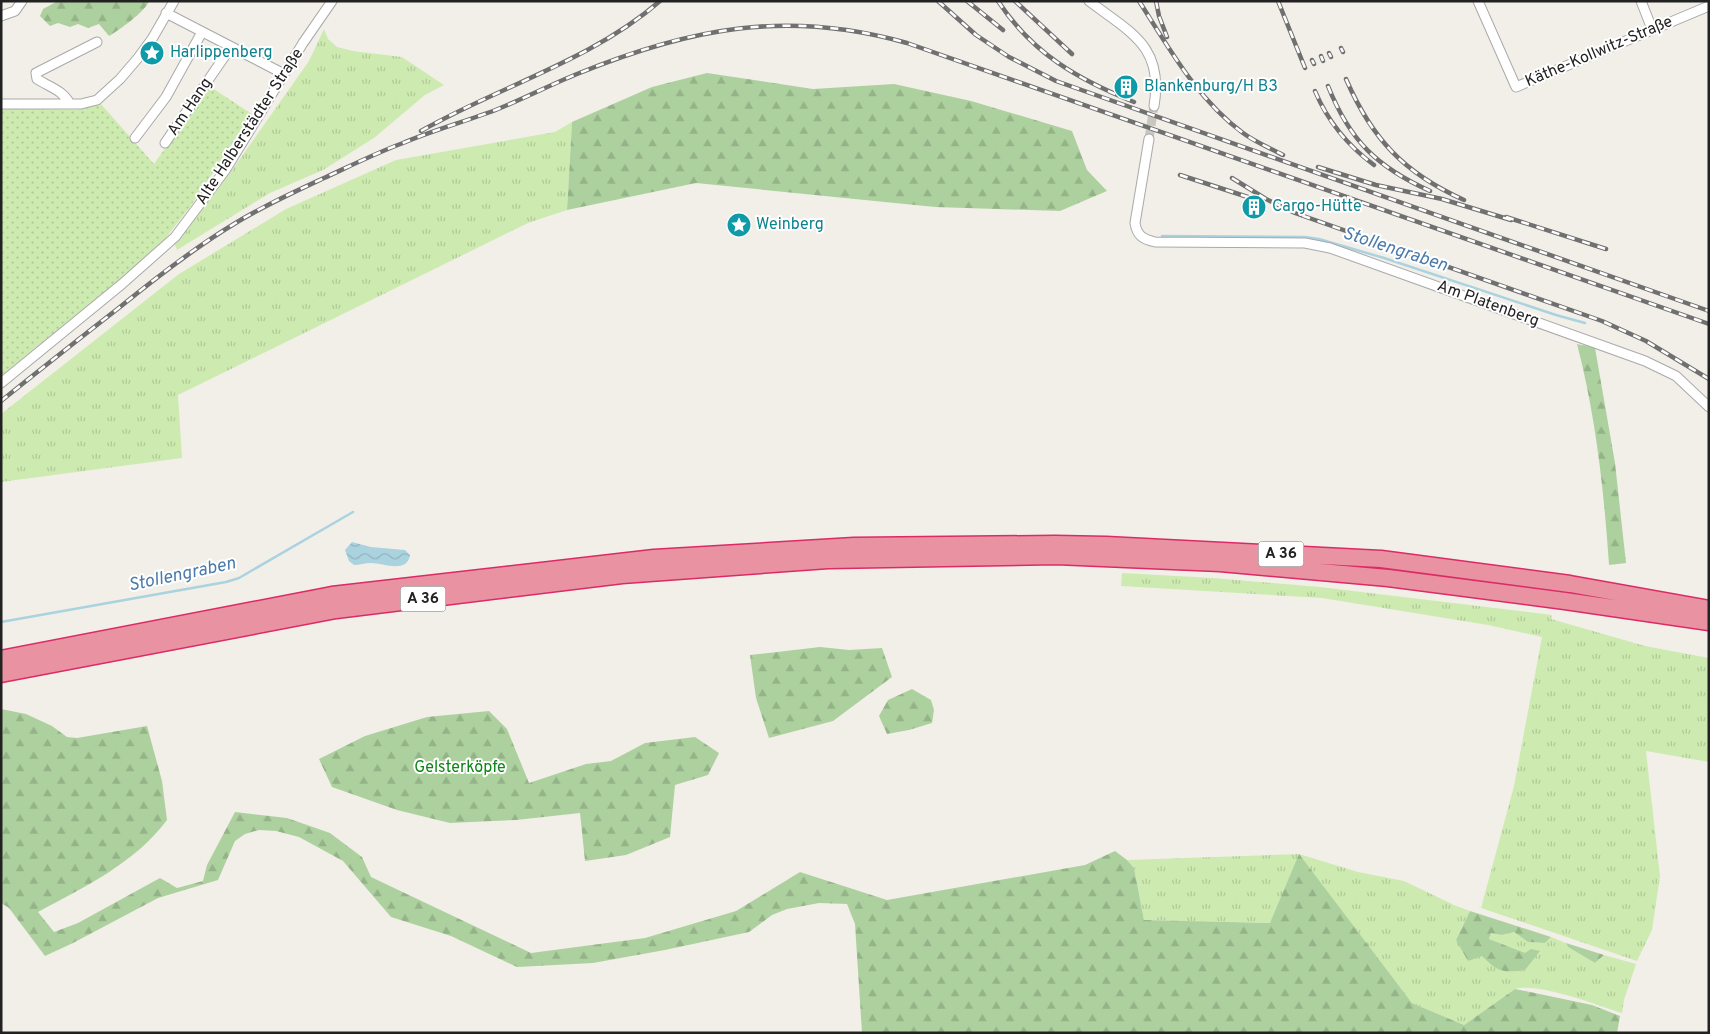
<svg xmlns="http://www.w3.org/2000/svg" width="1710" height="1034" viewBox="0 0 1710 1034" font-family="Overpass,sans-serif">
<defs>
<pattern id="grass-tufts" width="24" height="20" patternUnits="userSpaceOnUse" patternTransform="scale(1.25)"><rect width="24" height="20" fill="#cdebb0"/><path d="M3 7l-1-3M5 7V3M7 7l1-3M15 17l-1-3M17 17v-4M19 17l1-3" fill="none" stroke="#b0c997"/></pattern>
<pattern id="forest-firs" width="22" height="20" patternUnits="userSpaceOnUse" patternTransform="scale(1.25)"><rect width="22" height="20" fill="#add19e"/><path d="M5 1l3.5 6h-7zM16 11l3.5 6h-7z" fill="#95b388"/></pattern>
<pattern id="garden-dots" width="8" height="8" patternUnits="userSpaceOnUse" patternTransform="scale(1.25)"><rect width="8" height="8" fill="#cdebb0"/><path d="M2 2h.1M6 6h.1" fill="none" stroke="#b0c997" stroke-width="1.8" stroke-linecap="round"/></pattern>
<pattern id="water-waves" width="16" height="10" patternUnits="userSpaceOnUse" patternTransform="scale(1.25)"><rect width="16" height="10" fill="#aad3df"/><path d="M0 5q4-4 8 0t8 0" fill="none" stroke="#92b5bf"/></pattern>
</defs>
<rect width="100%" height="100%" fill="#f2efe9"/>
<!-- grass -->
<path fill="url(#grass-tufts)" d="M 324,29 L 328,39 L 337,47 L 353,51 L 402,57 L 444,85 L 425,95 L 374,138 L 323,170 L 270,193 L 177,250 L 175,245 L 230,173 L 309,61 Z
M 572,122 L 567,210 L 528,223 L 178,395 L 182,458 L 1,482 L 1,414 L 179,274 L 286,209 L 396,160 L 555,132 Z
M 1122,573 L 1213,578 L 1320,587 L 1552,615 L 1551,619 L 1645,646 L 1709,658 L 1709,762 L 1646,751 L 1660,876 L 1652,930 L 1637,961 L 1481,908 L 1514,786 L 1542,637 L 1488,625 L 1322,598 L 1121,586 Z
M 1299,854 L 1358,872 L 1404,881 L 1454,905 L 1470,911 L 1456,940 L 1482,956 L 1525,954 L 1489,939 L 1491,932 L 1502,935 L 1514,932 L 1528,942 L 1545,943 L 1551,937 L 1566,943 L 1568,947 L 1595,963 L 1604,955 L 1636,964 L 1624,1000 L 1622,1013 C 1597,1005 1538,982 1515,989 L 1464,1025 L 1412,1003 L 1299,855 L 1271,923 L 1144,920 L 1134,868 L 1127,860 Z"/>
<!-- forest -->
<path fill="url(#forest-firs)" d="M 58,1 L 149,1 C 146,11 118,31 109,36 L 99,24 L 88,28 L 78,24 L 70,27 L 58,23 L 50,26 L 40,16 L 43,9 Z
M 707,73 L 813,89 L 894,84 L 971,101 L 1072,131 L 1087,170 L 1107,191 L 1060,211 L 935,207 L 696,183 L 567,210 L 572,122 L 652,87 Z
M 1577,344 L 1595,348 L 1615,463 L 1626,563 L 1609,565 C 1604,491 1596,417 1577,344 Z
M 820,647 L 849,650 L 882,648 L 892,677 L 833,721 L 769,738 L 756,698 L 750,655 Z
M 912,689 L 931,700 L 934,710 L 932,723 L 909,730 L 887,734 L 879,716 L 888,700 Z
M 1,709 L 26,714 L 52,726 L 67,737 L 77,738 L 147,726 L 162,781 L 167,820 C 134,864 84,887 38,912 L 54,932 L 78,923 L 160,878 L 177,888 L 203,881 L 207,865 L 235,812 L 287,818 L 330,833 L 362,857 L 371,877 L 531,953 L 645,938 L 736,911 L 800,872 L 887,900 L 1085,865 L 1115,851 L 1127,860 L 1134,868 L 1144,920 L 1270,923 L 1299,854 L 1412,1003 L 1464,1025 L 1515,989 L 1592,1005 L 1620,1016 L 1617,1033 L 862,1033 L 855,924 L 847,904 L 819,903 L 787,909 L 772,915 L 749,932 L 665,950 L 593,963 L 517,967 L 451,936 L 391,917 L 343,861 L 299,837 L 276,831 L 259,830 L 245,834 L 235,841 L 218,880 L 158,898 L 73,943 L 45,956 L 9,908 L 1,903 Z
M 489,711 L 507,729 L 529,783 L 586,764 L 611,761 L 645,743 L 695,737 L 719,753 L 708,775 L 675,785 L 670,837 L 626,855 L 585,861 L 580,813 L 516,820 L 450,823 L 397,810 L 332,787 L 319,759 L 365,736 L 427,717 Z
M 1470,911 L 1551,937 L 1545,943 L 1528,942 L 1514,932 L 1502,935 L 1491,933 L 1489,939 L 1525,953 L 1531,949 L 1540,951 L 1525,970 C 1502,973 1498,972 1482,956 L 1468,961 L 1456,940 Z
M 1566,943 L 1604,955 L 1595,963 L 1568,947 Z"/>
<!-- garden -->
<path fill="url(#garden-dots)" d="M 209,86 L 252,114 L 192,204 L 158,248 L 1,376 L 1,108 L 76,110 L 100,103 L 154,164 Z"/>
<!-- water -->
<path fill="url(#water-waves)" d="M 352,542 L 371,547 L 405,550 L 410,555 C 407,574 383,563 371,563 C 365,563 360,565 354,565 L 349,561 L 345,550 Z"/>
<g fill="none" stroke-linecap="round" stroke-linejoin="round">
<!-- stream -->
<path stroke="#aad3df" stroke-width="2.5" d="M 1162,236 L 1305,237 L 1319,239 L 1384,258 L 1556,315 L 1585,323
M 1,622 L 226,582 L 239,578 L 353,512"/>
<!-- street-tunnel -->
<path stroke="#c8c6c1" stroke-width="9" stroke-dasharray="9 4.5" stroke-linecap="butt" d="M 1149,139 L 1154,106"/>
<defs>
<path id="street" d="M 1089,1 C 1131,33 1164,46 1154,106
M 1478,1 L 1516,87 L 1709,6
M 1641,1 L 1652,29
M 166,13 L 284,74
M 1,16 L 15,11 L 22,1
M 1,104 L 81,104 L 97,100 L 120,79 L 138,58 L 152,39 L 174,1
M 70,104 C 63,90 49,87 37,79 L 36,73 L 97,42
M 135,138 L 166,97 L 202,32
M 1149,139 L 1135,223 C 1137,236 1143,239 1155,242 L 1305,243 L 1330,248 L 1645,361 L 1676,376 L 1709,407
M 165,143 L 231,47
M 1,383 L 122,284 L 175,237 L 226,169 L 303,43 L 332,1"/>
<path id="highway" d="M 1,659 L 332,595 L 654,558 L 854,546 L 1055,544 L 1106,545 L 1381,559 L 1570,584 L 1709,609
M 1,674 L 336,610 L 622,575 L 828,560 L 1056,556 L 1220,563 L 1388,578 L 1565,601 L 1709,622"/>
</defs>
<!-- street casing -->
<use href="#street" stroke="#a9a9a9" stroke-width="11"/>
<!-- highway casing -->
<use href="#highway" stroke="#dc2a67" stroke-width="19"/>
<!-- street -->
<use href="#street" stroke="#fff" stroke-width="9"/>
<!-- highway -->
<use href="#highway" stroke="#e892a2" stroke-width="16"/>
<defs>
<path id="rail" d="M 938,1 L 976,35 L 1009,57 L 1056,81 L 1709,311
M 967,1 L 1003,30
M 998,1 C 1032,53 1077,79 1134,102
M 1015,1 L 1072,54
M 1139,1 C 1169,48 1197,99 1243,133 C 1255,142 1270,148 1283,155
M 1156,1 L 1159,16 L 1167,37
M 1278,1 L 1305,68
M 1341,48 L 1343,52
M 1329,53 L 1331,57
M 1321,56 L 1323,61
M 1312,60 L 1314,64
M 1346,79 C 1372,139 1404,173 1464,200
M 1328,86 C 1350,141 1377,167 1430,191
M 1315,91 C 1328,122 1347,145 1374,165
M 421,131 C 500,86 591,61 660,1
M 1318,167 L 1376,185 L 1442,199 L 1511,220
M 1180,175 L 1260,201
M 1232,178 L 1266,199 L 1295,213 L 1602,321 L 1646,341 L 1709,379
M 1506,217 L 1606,249
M 1,401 C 41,369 80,338 120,307 C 157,277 194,248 234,224 C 263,206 294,192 324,178 C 350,166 376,153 403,143 C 434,130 467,121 498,109 C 525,98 550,85 577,74 C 690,28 787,9 907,43 L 1709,324"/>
</defs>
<!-- rail casing -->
<use href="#rail" stroke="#707070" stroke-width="4.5"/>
<!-- rail -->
<use href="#rail" stroke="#fff" stroke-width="2.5" stroke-dasharray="8" stroke-linecap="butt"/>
</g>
<!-- icons -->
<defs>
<symbol id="sight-disc" viewBox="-11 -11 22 22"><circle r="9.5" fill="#0f9aa8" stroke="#fff"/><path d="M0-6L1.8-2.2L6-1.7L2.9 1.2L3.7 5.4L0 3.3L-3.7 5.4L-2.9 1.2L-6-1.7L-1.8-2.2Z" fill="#fff"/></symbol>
<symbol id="building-disc" viewBox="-11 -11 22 22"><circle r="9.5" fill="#0f9aa8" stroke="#fff"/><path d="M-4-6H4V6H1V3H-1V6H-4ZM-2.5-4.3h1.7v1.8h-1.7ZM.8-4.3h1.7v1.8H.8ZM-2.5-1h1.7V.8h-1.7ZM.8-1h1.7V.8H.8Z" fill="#fff"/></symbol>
</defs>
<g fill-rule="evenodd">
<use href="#sight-disc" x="138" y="39" width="28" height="28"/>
<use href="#building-disc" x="1112" y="73" width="28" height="28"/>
<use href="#building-disc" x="1240" y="193" width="28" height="28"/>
<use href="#sight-disc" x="725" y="211" width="28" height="28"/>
</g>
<g text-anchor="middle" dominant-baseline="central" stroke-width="4" stroke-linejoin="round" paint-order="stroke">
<!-- shield labels -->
<g fill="#fff" stroke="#646464" stroke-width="1">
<rect x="1258.5" y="541.5" width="45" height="25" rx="4"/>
<rect x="400.5" y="586.5" width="45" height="25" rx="4"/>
</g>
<g font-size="15" font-weight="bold" fill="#222">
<text x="1281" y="554">A 36</text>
<text x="423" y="599">A 36</text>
</g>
<!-- street labels -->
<g font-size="16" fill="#222" stroke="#fff">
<text transform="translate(1599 52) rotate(-23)">Käthe-Kollwitz-Straße</text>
<text transform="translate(190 107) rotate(-56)">Am Hang</text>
<text transform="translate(250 127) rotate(-57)">Alte Halberstädter Straße</text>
<text transform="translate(1488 304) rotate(20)">Am Platenberg</text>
</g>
<!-- culture labels -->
<g font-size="16" fill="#0d838f" stroke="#fff" text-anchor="start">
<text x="170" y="53">Harlippenberg</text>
<text x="1144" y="87">Blankenburg/H B3</text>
<text x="1272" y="207">Cargo-Hütte</text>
<text x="756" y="225">Weinberg</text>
</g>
<!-- park labels -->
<g font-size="16" fill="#0c8416" stroke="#fff">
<text x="460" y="768">Gelsterköpfe</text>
</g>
<!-- water labels -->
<g font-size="18" font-style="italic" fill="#4a7aab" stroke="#fff">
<text transform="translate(1395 250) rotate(18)">Stollengraben</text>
<text transform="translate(182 575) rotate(-12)">Stollengraben</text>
</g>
</g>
<!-- border -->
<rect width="1710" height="1034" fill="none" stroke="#222222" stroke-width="5"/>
</svg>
